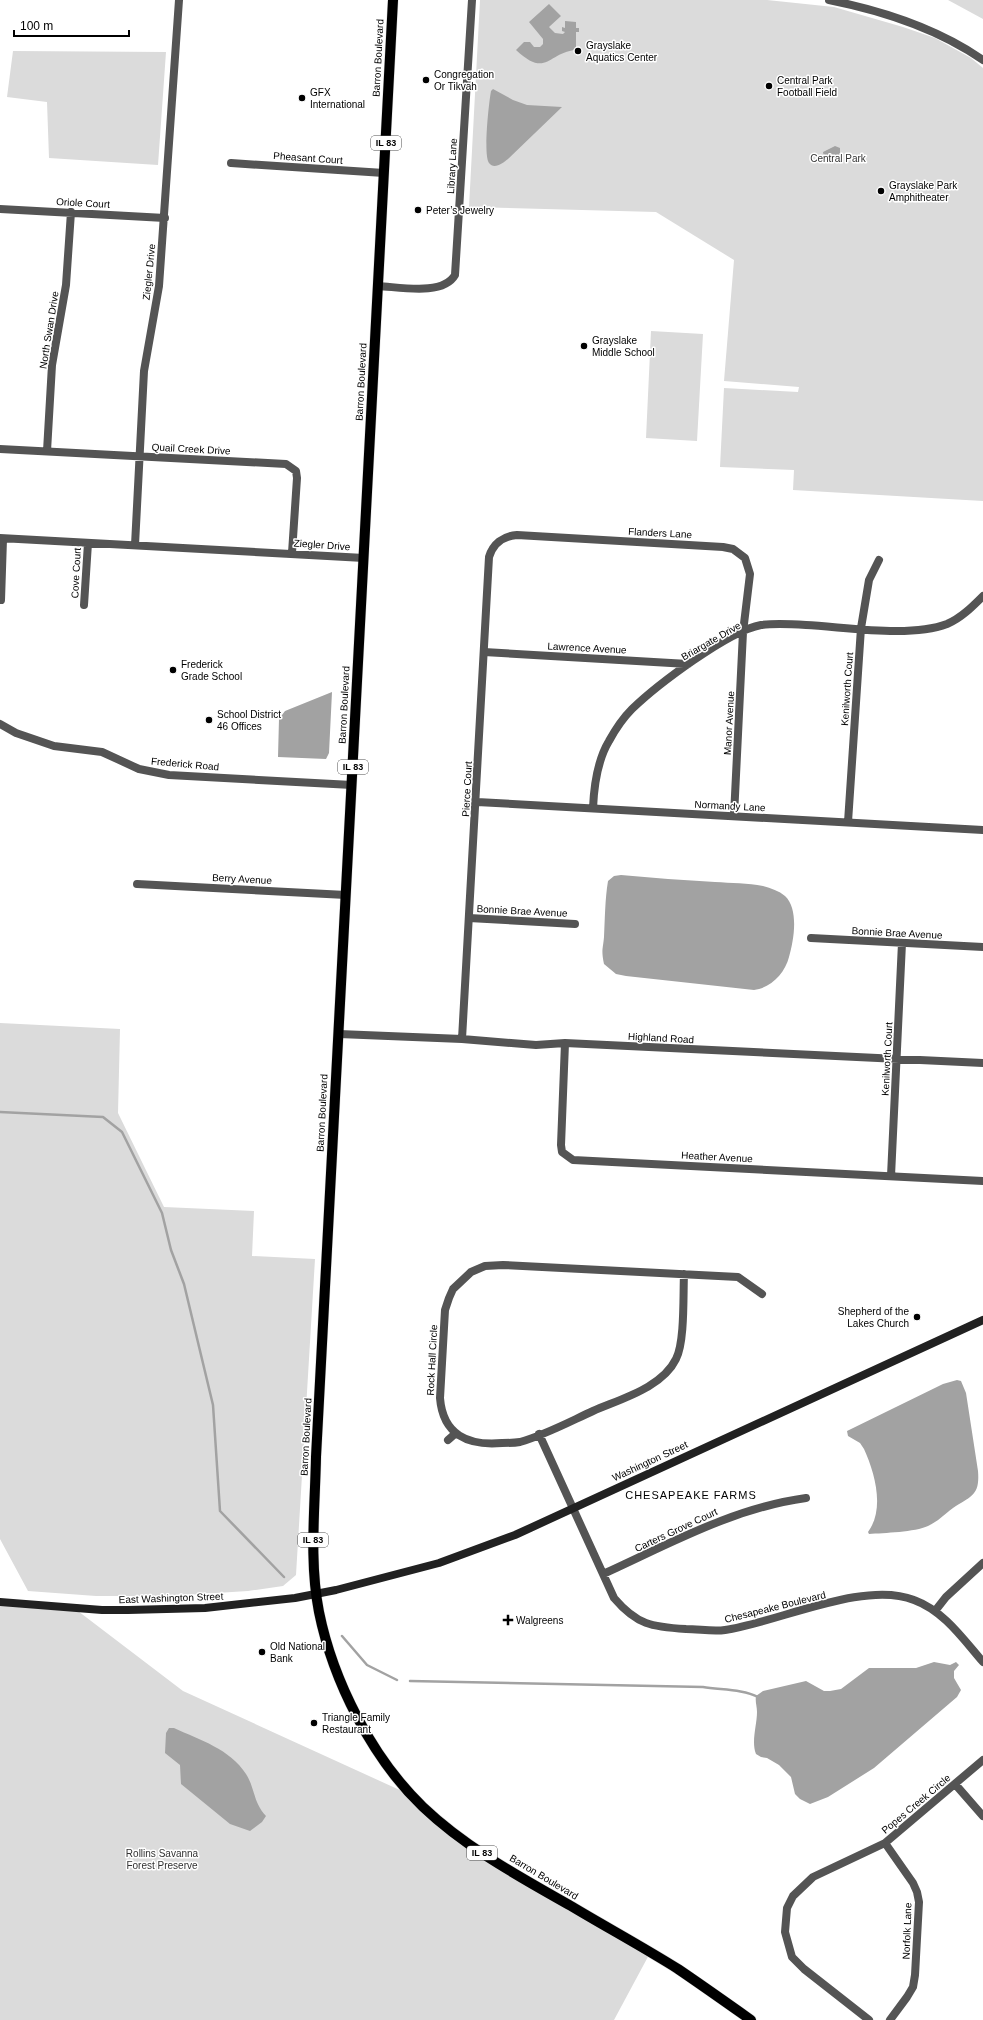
<svg xmlns="http://www.w3.org/2000/svg" width="983" height="2020" viewBox="0 0 983 2020" font-family="Helvetica,sans-serif">
<rect width="100%" height="100%" fill="#fff"/>
<!-- green -->
<path fill="#dbdbdb" d="M 480,0 L 767,0 L 834,7 L 903,27 L 935,38 L 971,58 L 983,68 L 983,501 L 793,490 L 794,470 L 720,467 L 724,388 L 798,392 L 799,387 L 724,381 L 734,260 L 656,212 L 469,207 Z
M 948,0 L 983,0 L 983,19 Z
M 13,51 L 166,52 L 158,165 L 49,158 L 47,102 L 7,97 Z
M 651,331 L 703,334 L 697,441 L 646,438 Z
M 0,1023 L 120,1029 L 118,1113 L 164,1207 L 254,1211 L 252,1256 L 315,1259 L 296,1575 L 283,1586 L 248,1591 L 168,1596 L 96,1596 L 28,1591 L 0,1539 Z
M 0,1602 L 74,1608 L 183,1691 L 415,1797 L 474,1846 L 650,1953 L 614,2020 L 0,2020 Z"/>
<!-- water -->
<path fill="#a2a2a2" d="M 549,4 L 561,16 L 549,27 L 555,33 L 563,34 L 565,32 L 562,31 L 562,27 L 565,28 L 565,21 L 576,22 L 576,28 L 579,28 L 579,32 L 576,32 L 576,50 C 548,52 547,79 516,50 L 524,42 L 530,42 L 534,47 L 540,47 L 543,44 L 543,39 L 529,22 Z
M 493,89 L 513,100 L 527,105 L 562,107 L 508,159 C 503,163 494,170 489,163 C 483,155 489,102 491,91 Z
M 835,146 L 840,148 L 840,155 L 836,158 L 824,158 L 823,152 Z
M 332,692 L 329,753 L 326,759 L 278,757 L 279,719 L 285,711 Z
M 621,875 C 652,878 684,880 715,882 C 731,883 748,883 763,886 C 771,888 779,891 785,896 C 799,909 794,940 789,957 C 785,973 771,988 754,990 L 626,976 L 616,974 L 604,964 C 601,950 603,949 604,937 C 605,918 605,899 608,881 L 614,876 Z
M 957,1380 L 961,1381 L 966,1393 L 978,1471 C 980,1496 971,1496 953,1508 C 945,1514 937,1522 928,1526 C 915,1532 884,1533 869,1534 L 868,1532 C 885,1509 875,1473 864,1449 L 860,1443 L 848,1436 L 847,1431 L 943,1384 Z
M 934,1662 L 950,1665 L 956,1662 L 959,1665 L 954,1671 L 954,1678 L 961,1690 L 957,1697 L 874,1768 L 828,1797 L 810,1804 L 800,1799 L 795,1794 L 791,1777 L 779,1765 L 767,1758 L 761,1757 L 756,1754 C 751,1742 757,1725 757,1712 C 757,1706 755,1702 756,1696 L 763,1691 L 806,1681 L 824,1691 L 830,1691 L 841,1689 L 869,1668 L 916,1668 Z
M 169,1728 L 174,1728 C 200,1740 230,1749 246,1774 C 255,1788 253,1802 266,1816 L 262,1822 L 250,1831 L 230,1824 L 181,1784 L 180,1765 L 165,1753 L 166,1733 Z"/>
<g fill="none" stroke-linecap="round" stroke-linejoin="round">
<!-- stream -->
<path stroke="#a2a2a2" stroke-width="2.5" d="M 0,1112 L 103,1117 L 122,1132 L 162,1213 L 171,1250 L 184,1284 L 213,1405 L 220,1511 L 284,1577
M 342,1636 L 367,1665 L 397,1680
M 410,1681 L 703,1687 C 720,1690 743,1689 758,1697"/>
<defs>
<path id="primary" d="M 393,0 L 316,1457 C 315,1509 309,1561 319,1612 C 333,1681 372,1758 423,1807 C 466,1848 520,1877 571,1906 C 606,1927 643,1947 678,1969 C 703,1986 727,2003 751,2020"/>
</defs>
<!-- primary casing -->
<use href="#primary" stroke="#dbdbdb" stroke-width="11"/>
<!-- minor -->
<path stroke="#545454" stroke-width="8" d="M 829,0 C 884,11 937,28 983,60
M 231,163 L 384,173
M 0,209 L 165,218
M 378,286 C 400,287 443,296 455,275 L 472,0
M 0,449 L 286,464 L 296,471 L 297,478 L 292,553
M 47,451 L 52,365 L 66,285 L 71,212
M 0,538 L 364,558
M 135,545 L 144,371 L 159,286 L 179,0
M 1,600 L 3,539
M 84,605 L 88,543
M 484,652 L 688,664
M 477,802 L 983,830
M 593,808 C 594,785 597,761 609,741 C 615,730 623,718 632,709 C 657,685 728,631 761,625 C 776,623 791,624 806,625 C 846,627 910,638 947,624 C 961,618 972,607 983,596
M 848,822 L 861,628 L 869,580 L 879,560
M 137,884 L 346,895
M 469,918 L 575,924
M 811,938 L 983,947
M 339,1034 L 462,1039 L 536,1045 L 565,1043 L 983,1063
M 462,1039 L 489,557 C 493,544 503,536 517,535 L 723,547 L 733,549 L 745,558 L 750,574 L 743,632 L 734,816
M 565,1043 L 561,1145 L 562,1152 L 573,1160 L 983,1181
M 891,1176 L 902,943
M 684,1274 C 683,1295 685,1342 676,1359 C 662,1388 620,1399 593,1411 C 569,1422 545,1435 520,1442 C 514,1443 507,1443 502,1443 C 468,1446 443,1435 440,1398 L 445,1310 L 449,1298 L 453,1289 L 471,1272 L 485,1266 L 503,1265 L 738,1277 L 762,1294
M 539,1434 L 614,1598 C 637,1625 652,1627 686,1629 C 699,1629 713,1632 725,1630 C 779,1622 864,1580 914,1600 C 944,1611 963,1639 983,1662
M 448,1440 L 456,1433
M 603,1574 C 669,1544 733,1508 806,1498
M 935,1611 L 946,1597 L 983,1563
M 955,1784 L 983,1816
M 885,1843 L 913,1883 L 917,1892 L 919,1902 L 915,1975 L 913,1987 L 907,1997 L 890,2020
M 869,2020 L 804,1969 L 792,1957 L 785,1932 L 787,1908 L 793,1896 L 813,1877 L 885,1843 L 983,1760"/>
<!-- tertiary -->
<path stroke="#545454" stroke-width="8" d="M 0,724 L 16,733 L 54,746 L 102,752 L 139,769 L 169,775 L 352,785"/>
<!-- secondary -->
<path stroke="#212121" stroke-width="8" d="M 0,1602 L 102,1610 L 128,1610 L 205,1608 L 295,1598 L 336,1590 L 439,1563 L 515,1535 L 983,1320"/>
<!-- primary -->
<use href="#primary" stroke="#000" stroke-width="10"/>
</g>
<!-- markers -->
<g fill="#000" stroke="#fff" stroke-width="1.5">
<circle cx="578" cy="51" r="4"/>
<circle cx="426" cy="80" r="4"/>
<circle cx="769" cy="86" r="4"/>
<circle cx="302" cy="98" r="4"/>
<circle cx="881" cy="191" r="4"/>
<circle cx="418" cy="210" r="4"/>
<circle cx="584" cy="346" r="4"/>
<circle cx="173" cy="670" r="4"/>
<circle cx="209" cy="720" r="4"/>
<circle cx="917" cy="1317" r="4"/>
<path d="M506 1614h4v4h4v4h-4v4h-4v-4h-4v-4h4z"/>
<circle cx="262" cy="1652" r="4"/>
<circle cx="314" cy="1723" r="4"/>
</g>
<g text-anchor="middle" dominant-baseline="central" stroke-width="3" stroke-linejoin="round" paint-order="stroke">
<!-- shield labels -->
<g fill="#fff" stroke="#4c4c4c" stroke-width="1">
<rect x="371" y="136" width="30" height="14" rx="3"/>
<rect x="338" y="760" width="30" height="14" rx="3"/>
<rect x="298" y="1533" width="30" height="14" rx="3"/>
<rect x="467" y="1846" width="30" height="14" rx="3"/>
</g>
<g font-size="9" font-weight="bold" fill="#000">
<text x="386" y="143">IL 83</text>
<text x="353" y="767">IL 83</text>
<text x="313" y="1540">IL 83</text>
<text x="482" y="1853">IL 83</text>
</g>
<!-- poi labels -->
<g font-size="10" fill="#000" stroke="#fff" text-anchor="start">
<text x="586" y="45">Grayslake<tspan x="586" dy="12">Aquatics Center</tspan></text>
<text x="434" y="74">Congregation<tspan x="434" dy="12">Or Tikvah</tspan></text>
<text x="777" y="80">Central Park<tspan x="777" dy="12">Football Field</tspan></text>
<text x="310" y="92">GFX<tspan x="310" dy="12">International</tspan></text>
<text x="889" y="185">Grayslake Park<tspan x="889" dy="12">Amphitheater</tspan></text>
<text x="426" y="210">Peter’s Jewelry</text>
<text x="592" y="340">Grayslake<tspan x="592" dy="12">Middle School</tspan></text>
<text x="181" y="664">Frederick<tspan x="181" dy="12">Grade School</tspan></text>
<text x="217" y="714">School District<tspan x="217" dy="12">46 Offices</tspan></text>
<text x="909" y="1311" text-anchor="end">Shepherd of the<tspan x="909" dy="12">Lakes Church</tspan></text>
<text x="516" y="1620">Walgreens</text>
<text x="270" y="1646">Old National<tspan x="270" dy="12">Bank</tspan></text>
<text x="322" y="1717">Triangle Family<tspan x="322" dy="12">Restaurant</tspan></text>
</g>
<!-- street labels -->
<g font-size="10" fill="#000" stroke="#fff">
<text transform="translate(378 58) rotate(-87)">Barron Boulevard</text>
<text transform="translate(308 158) rotate(4)">Pheasant Court</text>
<text transform="translate(452 166) rotate(-87)">Library Lane</text>
<text transform="translate(83 203) rotate(3)">Oriole Court</text>
<text transform="translate(149 272) rotate(-84)">Ziegler Drive</text>
<text transform="translate(49 330) rotate(-81)">North Swan Drive</text>
<text transform="translate(361 382) rotate(-87)">Barron Boulevard</text>
<text transform="translate(191 449) rotate(3)">Quail Creek Drive</text>
<text transform="translate(660 533) rotate(3)">Flanders Lane</text>
<text transform="translate(322 545) rotate(4)">Ziegler Drive</text>
<text transform="translate(76 573) rotate(-87)">Cove Court</text>
<text transform="translate(711 641) rotate(-30)">Briargate Drive</text>
<text transform="translate(587 648) rotate(3)">Lawrence Avenue</text>
<text transform="translate(847 689) rotate(-86)">Kenilworth Court</text>
<text transform="translate(344 705) rotate(-87)">Barron Boulevard</text>
<text transform="translate(729 723) rotate(-87)">Manor Avenue</text>
<text transform="translate(185 764) rotate(5)">Frederick Road</text>
<text transform="translate(467 789) rotate(-87)">Pierce Court</text>
<text transform="translate(730 806) rotate(3)">Normandy Lane</text>
<text transform="translate(242 879) rotate(3)">Berry Avenue</text>
<text transform="translate(522 911) rotate(3)">Bonnie Brae Avenue</text>
<text transform="translate(897 933) rotate(3)">Bonnie Brae Avenue</text>
<text transform="translate(661 1038) rotate(3)">Highland Road</text>
<text transform="translate(887 1059) rotate(-87)">Kenilworth Court</text>
<text transform="translate(322 1113) rotate(-87)">Barron Boulevard</text>
<text transform="translate(717 1157) rotate(3)">Heather Avenue</text>
<text transform="translate(432 1360) rotate(-87)">Rock Hall Circle</text>
<text transform="translate(306 1437) rotate(-87)">Barron Boulevard</text>
<text transform="translate(650 1461) rotate(-25)">Washington Street</text>
<text transform="translate(676 1530) rotate(-25)">Carters Grove Court</text>
<text transform="translate(171 1598) rotate(-2)">East Washington Street</text>
<text transform="translate(775 1607) rotate(-14)">Chesapeake Boulevard</text>
<text transform="translate(916 1804) rotate(-40)">Popes Creek Circle</text>
<text transform="translate(544 1877) rotate(31)">Barron Boulevard</text>
<text transform="translate(907 1931) rotate(-88)">Norfolk Lane</text>
</g>
<!-- park labels -->
<g font-size="10" fill="#323232" stroke="#fff">
<text x="838" y="158">Central Park</text>
<text x="162" y="1853">Rollins Savanna<tspan x="162" dy="12">Forest Preserve</tspan></text>
</g>
<!-- neighbourhood labels -->
<g font-size="11" letter-spacing="1" fill="#000" stroke="#fff">
<text x="691" y="1495">CHESAPEAKE FARMS</text>
</g>
</g>
<!-- scale -->
<path d="M14 30v6h115v-6" fill="none" stroke="#000000" stroke-width="2"/>
<text x="20" y="30" font-size="12" fill="#000000" stroke="#ffffff" stroke-width="3" paint-order="stroke">100 m</text>
</svg>
